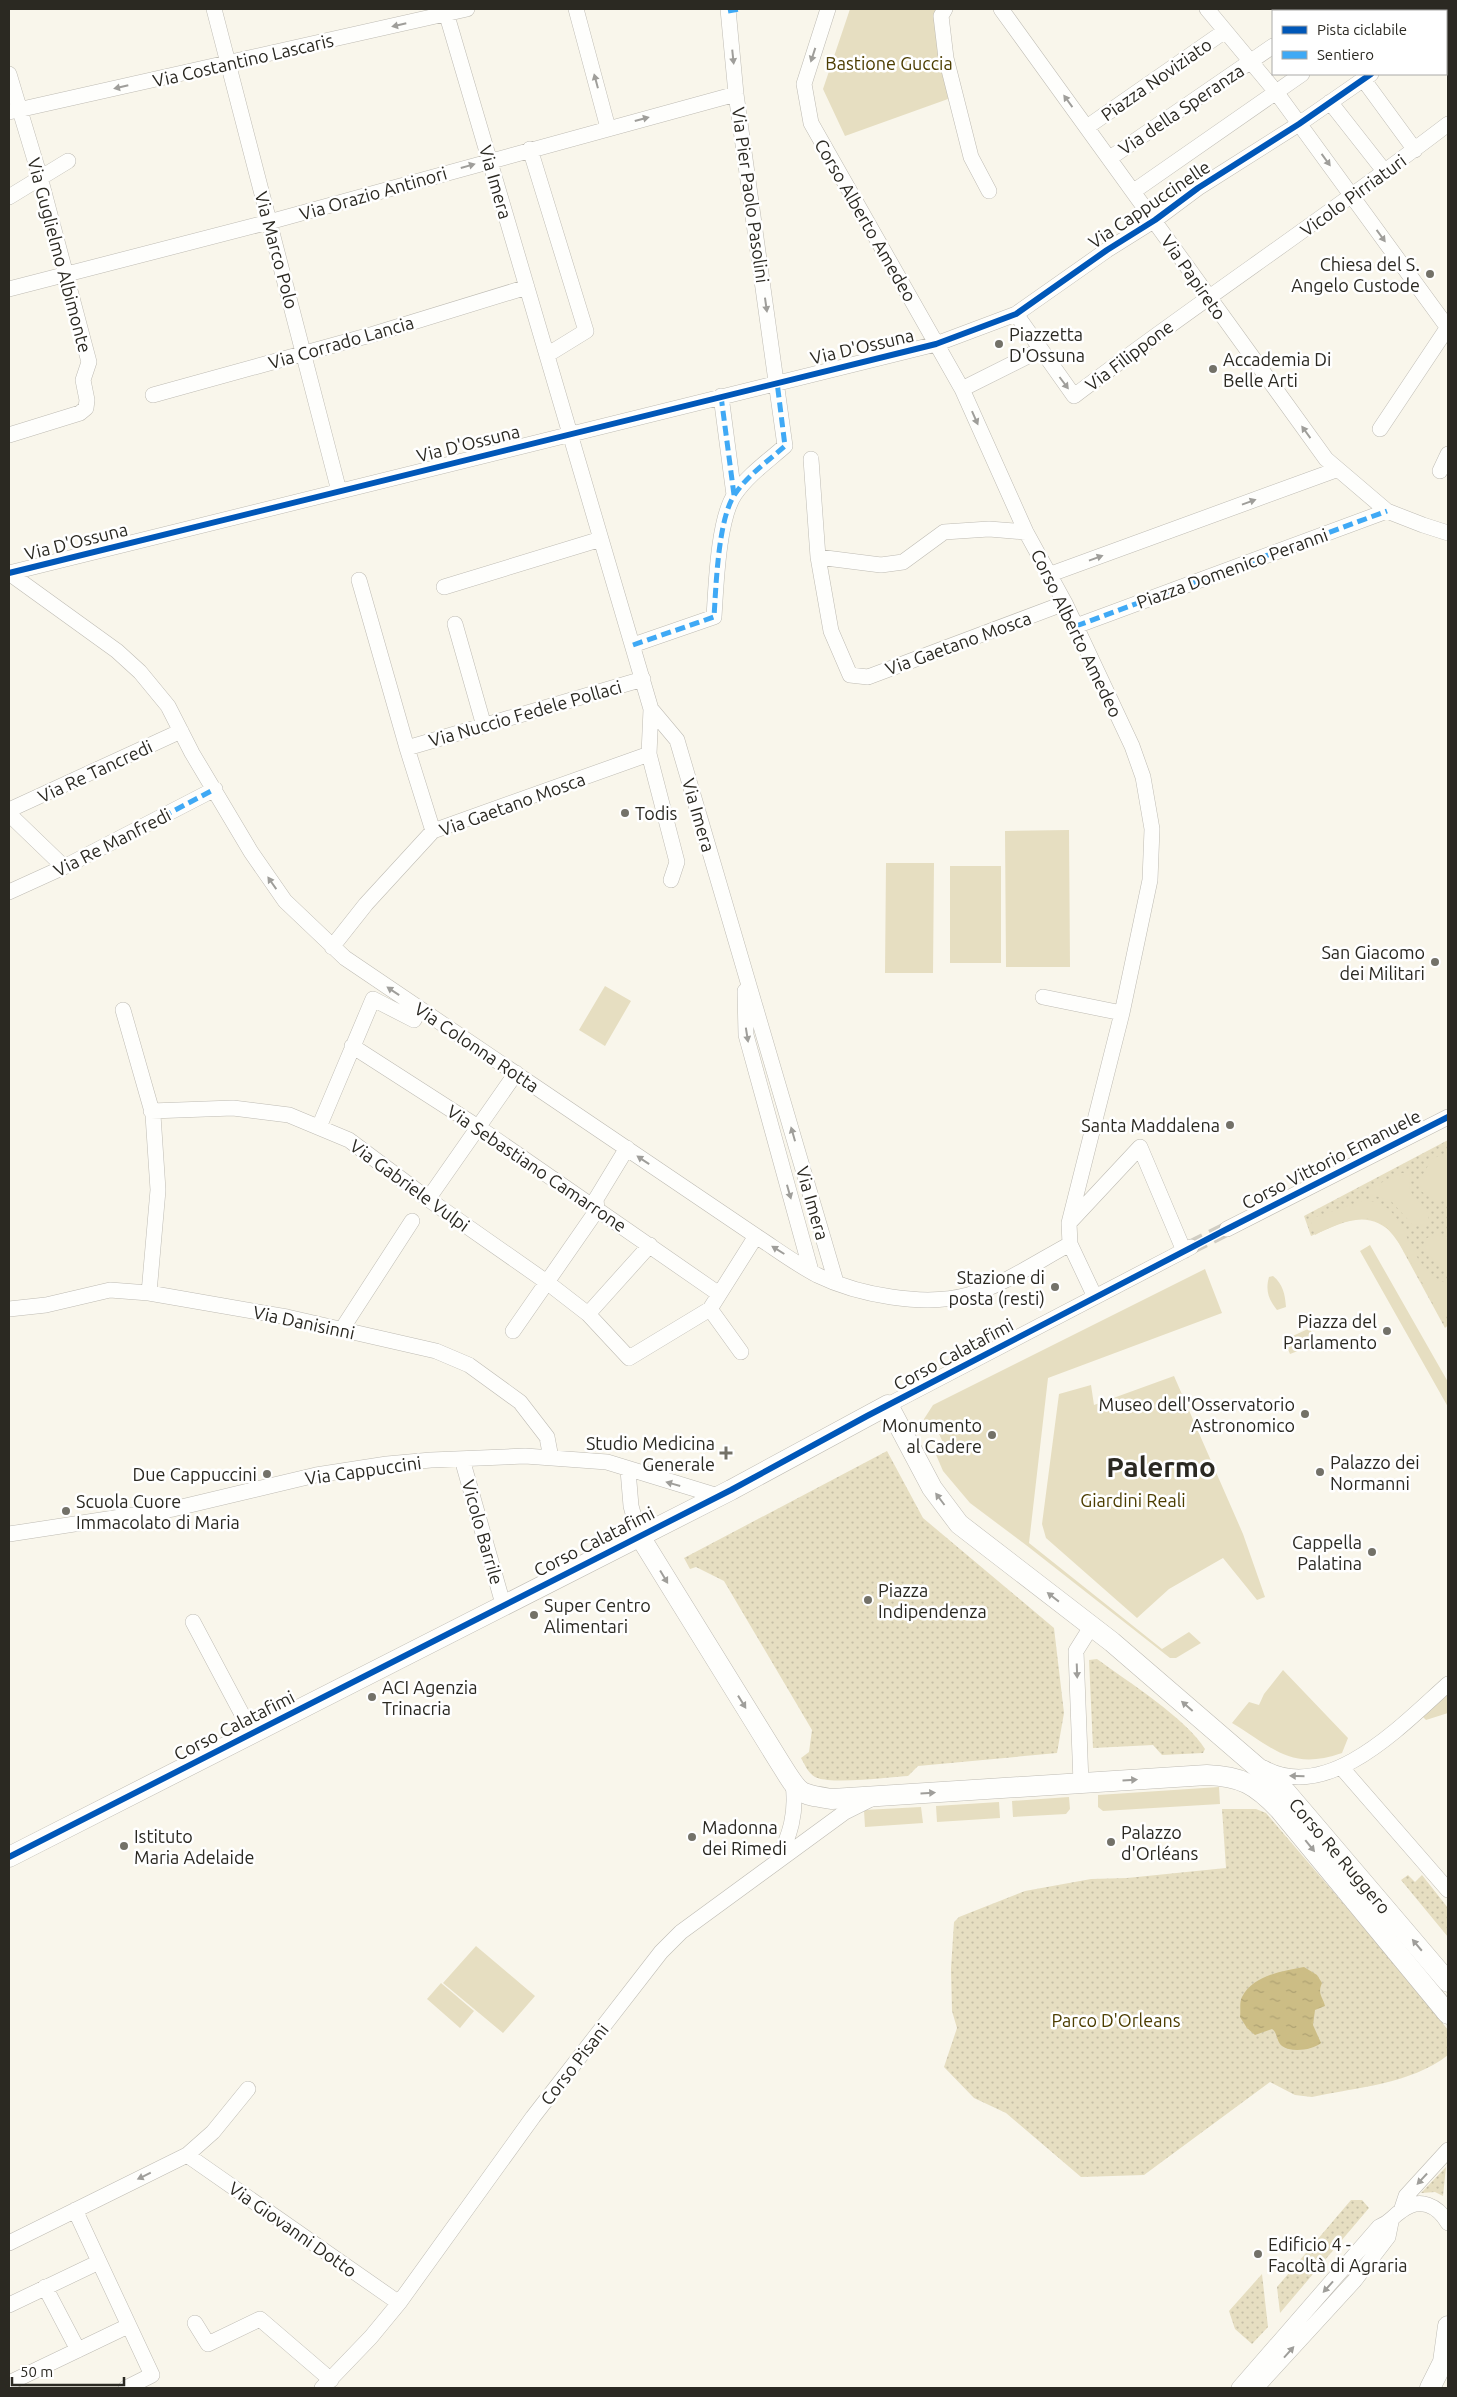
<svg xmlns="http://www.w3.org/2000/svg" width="1457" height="2397" viewBox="0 0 1457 2397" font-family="Ubuntu,sans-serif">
<defs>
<pattern id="grass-dots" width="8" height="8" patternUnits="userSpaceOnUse" patternTransform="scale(1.25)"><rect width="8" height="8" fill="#e6dec1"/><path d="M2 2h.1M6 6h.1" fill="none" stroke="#c5bea6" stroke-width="1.8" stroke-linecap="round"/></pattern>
<pattern id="water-ripples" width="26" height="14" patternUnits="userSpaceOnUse" patternTransform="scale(1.25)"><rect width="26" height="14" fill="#ccbd85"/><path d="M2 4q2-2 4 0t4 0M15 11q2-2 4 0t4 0" fill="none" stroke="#afa273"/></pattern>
</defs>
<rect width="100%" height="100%" fill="#f9f6eb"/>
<!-- grass -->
<path fill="url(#grass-dots)" d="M 1448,1140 L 1448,1325 L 1445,1328 L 1395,1236 C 1368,1207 1344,1222 1311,1236 L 1304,1216 Z
M 887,1451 L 923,1518 L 1054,1628 L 1064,1713 L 1057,1753 L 918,1766 L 908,1776 C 888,1777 831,1785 815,1777 C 808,1773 805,1765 801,1758 L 809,1752 L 812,1730 L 724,1581 L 696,1567 L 690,1569 L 684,1558 Z
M 1097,1659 C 1127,1681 1187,1719 1205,1749 L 1203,1753 L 1162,1755 L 1153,1745 L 1093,1748 L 1089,1660 Z
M 1222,1809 L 1256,1809 L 1266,1813 L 1402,1972 L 1448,2030 L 1448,2055 C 1411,2084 1358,2087 1312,2097 L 1295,2095 L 1270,2082 L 1144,2175 L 1081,2177 L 1006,2113 L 974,2098 L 944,2067 L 957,2028 L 952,2011 L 951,1969 L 954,1922 L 959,1917 L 1025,1891 L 1091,1879 L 1127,1878 L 1226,1868 Z
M 1408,1875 L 1415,1882 L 1422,1875 L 1448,1908 L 1448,1937 L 1401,1880 Z
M 1446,2167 L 1443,2196 L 1435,2192 L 1421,2193 Z
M 1351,2200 L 1362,2200 L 1369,2208 L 1280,2313 L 1277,2287 Z
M 1262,2274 L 1268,2327 L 1252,2344 L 1235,2329 L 1229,2311 Z"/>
<!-- garden -->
<path fill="#e6dec1" d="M 850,9 L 941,9 L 948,99 L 845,136 L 823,89 Z
M 1069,830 L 1070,967 L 1006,967 L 1005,831 Z
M 886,863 L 934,863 L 933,973 L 885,973 Z
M 950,866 L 1001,866 L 1001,963 L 950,963 Z
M 605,986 L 631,1001 L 605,1046 L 579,1030 Z
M 1448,1152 L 1448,1201 L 1435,1201 L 1421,1191 L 1419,1181 L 1432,1159 Z
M 1400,1173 L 1410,1173 C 1405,1200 1421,1196 1429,1215 L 1428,1220 L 1423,1225 L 1412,1224 L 1391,1201 L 1369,1194 L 1371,1188 Z
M 1362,1201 C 1412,1198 1400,1266 1448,1284 L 1448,1315 L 1441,1319 C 1429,1297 1398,1229 1377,1221 C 1358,1213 1331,1227 1315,1235 L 1310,1219 Z
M 1435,1234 L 1448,1237 L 1448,1271 L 1440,1266 L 1426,1253 L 1425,1239 Z
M 1370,1245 L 1448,1382 L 1448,1407 L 1360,1251 Z
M 1205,1269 L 1222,1313 L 1048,1378 L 1029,1543 L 1162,1649 L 1189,1632 L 1201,1643 L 1176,1658 L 1170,1658 L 1026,1545 L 970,1503 L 943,1471 L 934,1450 L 944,1445 L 936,1427 L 926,1431 L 924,1419 L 933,1405 Z
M 1273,1276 C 1283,1284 1285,1294 1286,1307 L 1277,1310 C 1269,1300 1265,1291 1269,1277 Z
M 1310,1328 L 1316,1344 L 1290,1354 L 1284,1340 Z
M 1174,1376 L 1243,1534 L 1265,1597 L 1257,1600 L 1223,1558 L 1169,1589 L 1137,1618 L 1046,1538 L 1042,1524 L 1059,1394 L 1091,1385 L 1094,1405 Z
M 1283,1670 L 1348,1738 L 1342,1753 C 1290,1771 1274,1748 1232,1723 L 1249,1702 L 1259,1705 L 1264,1694 Z
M 1448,1694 L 1448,1713 L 1426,1720 L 1422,1716 Z
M 1219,1787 L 1220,1804 L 1103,1811 L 1098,1807 L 1098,1795 Z
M 1069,1797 L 1070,1809 L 1066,1814 L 1013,1817 L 1012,1801 Z
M 999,1802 L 1000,1818 L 937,1822 L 936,1806 Z
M 921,1807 L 923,1823 L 865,1827 L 864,1810 Z
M 476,1946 L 535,1996 L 503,2033 L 443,1983 Z
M 441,1983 L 474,2011 L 460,2028 L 427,1999 Z"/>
<!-- water -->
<path fill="url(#water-ripples)" d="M 1304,1967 L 1317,1975 L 1322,1983 C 1317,1994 1323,1997 1325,2006 L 1315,2010 L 1313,2025 L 1321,2043 C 1313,2050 1291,2053 1282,2046 C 1276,2041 1278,2033 1272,2029 L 1255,2035 L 1247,2028 L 1240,2017 C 1241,2011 1239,2002 1242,1997 C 1253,1975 1283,1971 1304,1967 Z"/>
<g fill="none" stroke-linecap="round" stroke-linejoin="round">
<!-- minor-tunnel -->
<path stroke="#d0cdc3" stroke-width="15" stroke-dasharray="15 8" stroke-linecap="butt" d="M 1191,1247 L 1227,1229"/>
<defs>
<path id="minor" d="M 214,9 L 339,491
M 445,9 L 651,709 L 677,740 L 836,1282
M 576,9 L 608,128
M 828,9 L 804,84 L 811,123 L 962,389 L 1026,532 L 1065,603 L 1132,746 L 1143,777 L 1152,829 L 1150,880 L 1122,1013 L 1069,1223 L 1070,1244 L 1095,1297
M 945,9 L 941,16 L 946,58 L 971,157 L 989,191
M 1001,9 L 1326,459 L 1387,511 L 1423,525 L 1448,533
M 1207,9 L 1276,92 L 1448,328
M 1363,9 L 1365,11
M 1322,11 L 1325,9
M 1446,15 L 1448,18
M 9,74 L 40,177 L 89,362 L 83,380 L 87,400 L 86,408 L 80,413 L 9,435
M 1363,79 L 1415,150
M 1330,102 L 1385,172
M 9,112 L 467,9
M 1087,127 L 1225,31
M 530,149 L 586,331 L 547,355
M 1110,158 L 1273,46
M 1134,191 L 1302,74
M 9,197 L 68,161
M 9,289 L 269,222 L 736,94
M 1016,314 L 1074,396 C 1197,303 1325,218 1448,124
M 962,389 L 1040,350
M 153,395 L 374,334 L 527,287
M 721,396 L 734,495
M 1380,429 L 1448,327
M 811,459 L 818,557 L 831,631 L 850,675 L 868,677 L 1065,603
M 1440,471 L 1448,454
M 818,557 L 881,565 L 903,562 L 944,532 L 989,529 L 1026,532
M 9,573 L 936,344 L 1016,314 L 1107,250 L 1155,220 L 1198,188 L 1299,124 L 1371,74
M 9,573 L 117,651 L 140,672 L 168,706 L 192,753 L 251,852 L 285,901 L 345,958 L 756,1236 C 776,1249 796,1264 817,1275 C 858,1295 924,1307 968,1295 C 1000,1287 1040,1260 1070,1244
M 1051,574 L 1336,470
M 359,580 L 407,748 L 433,831
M 444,587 L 601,539
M 455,624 L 484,726
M 1076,626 L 1387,511
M 633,645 L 714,617 C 716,587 718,518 735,494 C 748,475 768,461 785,446 L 736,94 L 728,9
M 651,709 L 649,754 L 677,862 L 671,880
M 407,748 L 643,679
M 9,810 L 181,731
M 9,814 L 64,867
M 9,892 L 64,867 L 215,789
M 332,947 L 366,904 L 433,831 L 649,754
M 745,991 L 746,1035 L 811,1271
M 1043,997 L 1122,1013
M 123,1010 L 153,1115 L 158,1190 L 149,1293
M 352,1046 L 478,1127 L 719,1294
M 151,1111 L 233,1108 L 289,1115 L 349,1140 L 428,1199 L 548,1283 L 588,1314 L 629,1358 L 710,1309 L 756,1236
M 319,1127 L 373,999 L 414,1020 L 420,1009
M 428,1199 L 516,1073
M 1070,1222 L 1140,1147 L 1184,1251
M 1227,1229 L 1448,1117
M 9,1309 L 46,1305 L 110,1290 L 149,1293 L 287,1317 L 436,1351 L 469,1365 L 520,1402 L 547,1437 L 551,1458
M 710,1309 L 741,1352
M 588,1314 L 650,1245
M 342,1329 L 412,1221
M 513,1331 L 597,1210 L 596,1199 L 627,1148
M 888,1405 L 1191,1247
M 462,1459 L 503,1604
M 628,1470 L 631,1506 L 639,1535
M 9,1534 L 173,1509 L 316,1475 L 387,1464 L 431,1460 L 525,1456 L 607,1462 L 718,1496
M 193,1622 L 252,1733
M 1341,1767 L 1448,1890
M 1264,1768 C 1329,1804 1404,1723 1448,1684
M 1081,1783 L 1076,1651 L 1091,1627
M 777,1861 C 790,1836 797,1813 793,1784
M 187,2155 L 399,2303
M 75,2210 L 152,2375 L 126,2388
M 1401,2211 L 1406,2196 L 1448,2150
M 9,2243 L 187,2155 L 213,2132 L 248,2089
M 45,2287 L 78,2350
M 9,2305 L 99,2262
M 195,2323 L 208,2344 L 260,2319 L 331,2380
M 9,2383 L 128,2326
M 322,2388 L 371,2337 L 399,2303 L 533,2117 L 661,1952 L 681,1932 L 845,1812 L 871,1799
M 1239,2388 L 1379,2227 C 1391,2222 1392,2217 1401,2211 C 1420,2196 1438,2206 1448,2223
M 1256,2388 L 1355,2280 L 1388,2237 L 1391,2222"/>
<g id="major">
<path d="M 639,1535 L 782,1766 C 800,1795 799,1794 832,1799 L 1207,1775 C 1241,1776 1256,1785 1279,1809 L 1448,2014"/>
<path id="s1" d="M 9,1857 L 731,1490 L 888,1405 L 932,1488 L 959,1524 L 1112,1642 L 1286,1792 L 1448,1982"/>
<path d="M 1430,2388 L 1443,2362 L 1448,2326"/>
</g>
</defs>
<!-- minor casing -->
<use href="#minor" stroke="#bebbb3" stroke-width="16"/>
<!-- major casing -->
<use href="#major" stroke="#bebbb3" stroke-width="21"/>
<!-- minor -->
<use href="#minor" stroke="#fefefc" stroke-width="15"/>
<!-- major -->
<use href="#major" stroke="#fefefc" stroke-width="20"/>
<!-- quiet -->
<path stroke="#3fa9f5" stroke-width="5" stroke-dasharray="10 5" stroke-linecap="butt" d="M 728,11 L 739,9
M 721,396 L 734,495
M 1076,626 L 1387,511
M 633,645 L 714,617 C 716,587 718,518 735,494 C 748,475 768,461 785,446 L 777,382
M 162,817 L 215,789"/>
<defs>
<path id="cycleway" d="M 9,573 L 936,344 L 1016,314 L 1107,250 L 1155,220 L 1198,188 L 1299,124 L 1371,74
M 9,1857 L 731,1490 L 867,1416 L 1227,1229 L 1448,1117"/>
</defs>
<!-- cycleway casing -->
<use href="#cycleway" stroke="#fff" stroke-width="9"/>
<!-- cycleway -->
<use href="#cycleway" stroke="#0057b8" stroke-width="6"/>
</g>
<!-- one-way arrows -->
<defs><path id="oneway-solid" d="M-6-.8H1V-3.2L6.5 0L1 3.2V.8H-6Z" transform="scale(1.25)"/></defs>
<g fill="#9f9e9a">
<use href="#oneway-solid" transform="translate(399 25) rotate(167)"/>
<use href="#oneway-solid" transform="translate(813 55) rotate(108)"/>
<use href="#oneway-solid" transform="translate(733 57) rotate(84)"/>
<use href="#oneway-solid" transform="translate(596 81) rotate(-105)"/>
<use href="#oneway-solid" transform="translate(121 87) rotate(167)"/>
<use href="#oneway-solid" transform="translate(1068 101) rotate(-126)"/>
<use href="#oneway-solid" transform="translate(642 119) rotate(-15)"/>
<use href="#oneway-solid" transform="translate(1326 160) rotate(54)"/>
<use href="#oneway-solid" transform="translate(468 166) rotate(-16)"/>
<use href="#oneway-solid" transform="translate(1381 236) rotate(54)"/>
<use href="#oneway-solid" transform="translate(766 305) rotate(82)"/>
<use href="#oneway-solid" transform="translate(1064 383) rotate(53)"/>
<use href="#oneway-solid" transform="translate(975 418) rotate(66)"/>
<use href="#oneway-solid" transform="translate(1306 432) rotate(-126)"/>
<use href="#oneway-solid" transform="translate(1249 502) rotate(-20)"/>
<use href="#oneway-solid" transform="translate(1096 558) rotate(-20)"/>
<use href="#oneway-solid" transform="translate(272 883) rotate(-125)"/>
<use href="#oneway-solid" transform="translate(393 991) rotate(-146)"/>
<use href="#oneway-solid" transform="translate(747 1035) rotate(81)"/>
<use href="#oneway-solid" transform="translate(793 1134) rotate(-106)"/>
<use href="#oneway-solid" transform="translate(643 1160) rotate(-146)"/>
<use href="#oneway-solid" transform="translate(789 1192) rotate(74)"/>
<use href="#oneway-solid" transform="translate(778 1250) rotate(-148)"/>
<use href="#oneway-solid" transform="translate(673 1484) rotate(-164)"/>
<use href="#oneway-solid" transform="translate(940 1499) rotate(-127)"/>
<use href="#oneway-solid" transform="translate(664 1577) rotate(59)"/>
<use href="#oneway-solid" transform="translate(1053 1597) rotate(-142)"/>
<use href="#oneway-solid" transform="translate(1077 1671) rotate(88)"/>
<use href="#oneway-solid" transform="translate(742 1702) rotate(58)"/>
<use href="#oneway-solid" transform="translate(1187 1706) rotate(-139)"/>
<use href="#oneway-solid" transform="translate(1297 1776) rotate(-179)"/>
<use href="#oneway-solid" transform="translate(1130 1780) rotate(-4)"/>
<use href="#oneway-solid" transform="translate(928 1793) rotate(-3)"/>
<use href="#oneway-solid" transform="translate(1310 1846) rotate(51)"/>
<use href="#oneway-solid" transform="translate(1417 1945) rotate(-130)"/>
<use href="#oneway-solid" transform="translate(144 2176) rotate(154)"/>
<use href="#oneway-solid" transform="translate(1422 2179) rotate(133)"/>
<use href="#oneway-solid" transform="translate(1328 2287) rotate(132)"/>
<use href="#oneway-solid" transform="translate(1289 2352) rotate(-48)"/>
</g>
<!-- markers -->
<g fill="#737168" stroke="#fff" stroke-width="2">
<circle cx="1430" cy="274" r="5"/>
<circle cx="999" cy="344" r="5"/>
<circle cx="1213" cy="369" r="5"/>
<circle cx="625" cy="813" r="5"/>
<circle cx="1435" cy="962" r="5"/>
<circle cx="1230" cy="1125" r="5"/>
<circle cx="1055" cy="1287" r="5"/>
<circle cx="1387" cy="1331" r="5"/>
<circle cx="1305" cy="1414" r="5"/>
<circle cx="992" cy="1435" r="5"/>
<path d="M723.5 1445.5h5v5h5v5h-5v5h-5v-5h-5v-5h5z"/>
<circle cx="1320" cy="1472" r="5"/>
<circle cx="267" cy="1474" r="5"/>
<circle cx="66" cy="1511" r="5"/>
<circle cx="1372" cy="1552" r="5"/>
<circle cx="868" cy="1600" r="5"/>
<circle cx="534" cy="1615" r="5"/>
<circle cx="372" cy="1697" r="5"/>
<circle cx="692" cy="1837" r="5"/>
<circle cx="1111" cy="1842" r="5"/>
<circle cx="124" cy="1846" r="5"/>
<circle cx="1258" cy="2254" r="5"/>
</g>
<g text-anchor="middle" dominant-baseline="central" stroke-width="5" stroke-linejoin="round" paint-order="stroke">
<!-- street labels -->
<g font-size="18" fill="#2b2922" stroke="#fff">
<text transform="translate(243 60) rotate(-13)">Via Costantino Lascaris</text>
<text transform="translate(1156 79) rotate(-35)">Piazza Noviziato</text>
<text transform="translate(1181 109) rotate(-34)">Via della Speranza</text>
<text transform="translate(496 182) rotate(74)">Via Imera</text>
<text transform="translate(373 193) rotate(-16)">Via Orazio Antinori</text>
<text transform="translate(751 195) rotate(82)">Via Pier Paolo Pasolini</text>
<text transform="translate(1353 195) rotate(-36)">Vicolo Pirriaturi</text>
<text transform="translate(1149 204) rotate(-34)">Via Cappuccinelle</text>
<text transform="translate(866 220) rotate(60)">Corso Alberto Amedeo</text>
<text transform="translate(277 250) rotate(75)">Via Marco Polo</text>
<text transform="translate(60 255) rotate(75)">Via Guglielmo Albimonte</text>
<text transform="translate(1194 277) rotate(55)">Via Papireto</text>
<text transform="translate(341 342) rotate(-16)">Via Corrado Lancia</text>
<text transform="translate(862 346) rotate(-13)">Via D'Ossuna</text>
<text transform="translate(1129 355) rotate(-37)">Via Filippone</text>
<text transform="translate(468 443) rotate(-14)">Via D'Ossuna</text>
<text transform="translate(76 541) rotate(-14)">Via D'Ossuna</text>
<text transform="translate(1232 568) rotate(-20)">Piazza Domenico Peranni</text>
<text transform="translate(1077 633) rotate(64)">Corso Alberto Amedeo</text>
<text transform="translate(958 643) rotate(-20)">Via Gaetano Mosca</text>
<text transform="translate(525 713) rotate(-16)">Via Nuccio Fedele Pollaci</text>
<text transform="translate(95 771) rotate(-25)">Via Re Tancredi</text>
<text transform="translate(512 804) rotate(-20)">Via Gaetano Mosca</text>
<text transform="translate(699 815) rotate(74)">Via Imera</text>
<text transform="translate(112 842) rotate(-27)">Via Re Manfredi</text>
<text transform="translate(477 1047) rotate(34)">Via Colonna Rotta</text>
<text transform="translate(1331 1159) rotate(-27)">Corso Vittorio Emanuele</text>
<text transform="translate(537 1168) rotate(34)">Via Sebastiano Camarrone</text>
<text transform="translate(410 1185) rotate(36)">Via Gabriele Vulpi</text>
<text transform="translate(813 1203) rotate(74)">Via Imera</text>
<text transform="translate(304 1322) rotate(12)">Via Danisinni</text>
<text transform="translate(953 1354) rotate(-28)">Corso Calatafimi</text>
<text transform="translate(363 1470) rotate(-8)">Via Cappuccini</text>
<text transform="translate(483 1532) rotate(74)">Vicolo Barrile</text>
<text transform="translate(594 1541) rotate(-27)">Corso Calatafimi</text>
<text transform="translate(234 1725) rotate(-27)">Corso Calatafimi</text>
<text stroke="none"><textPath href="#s1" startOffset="1634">Corso Re Ruggero</textPath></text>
<text transform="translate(574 2064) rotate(-52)">Corso Pisani</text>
<text transform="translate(293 2229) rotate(35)">Via Giovanni Dotto</text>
</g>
<!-- park labels -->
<g font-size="18" fill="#4c3d00" stroke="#fff">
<text x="889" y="63">Bastione Guccia</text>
<text x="1133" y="1500">Giardini Reali</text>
<text x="1116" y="2020">Parco D'Orleans</text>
</g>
<!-- poi labels -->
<g font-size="18" fill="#2b2922" stroke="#fff" text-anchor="start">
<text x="1420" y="264" text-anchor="end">Chiesa del S.<tspan x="1420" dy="21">Angelo Custode</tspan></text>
<text x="1009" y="334">Piazzetta<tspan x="1009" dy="21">D'Ossuna</tspan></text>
<text x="1223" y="359">Accademia Di<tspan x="1223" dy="21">Belle Arti</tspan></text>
<text x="635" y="813">Todis</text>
<text x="1425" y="952" text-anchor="end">San Giacomo<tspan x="1425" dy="21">dei Militari</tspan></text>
<text x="1220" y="1125" text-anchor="end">Santa Maddalena</text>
<text x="1045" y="1277" text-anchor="end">Stazione di<tspan x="1045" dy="21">posta (resti)</tspan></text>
<text x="1377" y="1321" text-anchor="end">Piazza del<tspan x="1377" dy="21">Parlamento</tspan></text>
<text x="1295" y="1404" text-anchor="end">Museo dell'Osservatorio<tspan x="1295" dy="21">Astronomico</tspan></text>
<text x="982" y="1425" text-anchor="end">Monumento<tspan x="982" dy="21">al Cadere</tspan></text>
<text x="715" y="1443" text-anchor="end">Studio Medicina<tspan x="715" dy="21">Generale</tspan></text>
<text x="1330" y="1462">Palazzo dei<tspan x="1330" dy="21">Normanni</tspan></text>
<text x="257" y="1474" text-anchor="end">Due Cappuccini</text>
<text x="76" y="1501">Scuola Cuore<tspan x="76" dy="21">Immacolato di Maria</tspan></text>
<text x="1362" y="1542" text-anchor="end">Cappella<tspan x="1362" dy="21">Palatina</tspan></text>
<text x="878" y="1590">Piazza<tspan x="878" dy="21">Indipendenza</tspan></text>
<text x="544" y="1605">Super Centro<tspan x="544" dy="21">Alimentari</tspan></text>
<text x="382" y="1687">ACI Agenzia<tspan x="382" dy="21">Trinacria</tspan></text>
<text x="702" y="1827">Madonna<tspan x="702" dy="21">dei Rimedi</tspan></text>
<text x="1121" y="1832">Palazzo<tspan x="1121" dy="21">d'Orléans</tspan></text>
<text x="134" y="1836">Istituto<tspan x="134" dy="21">Maria Adelaide</tspan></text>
<text x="1268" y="2244">Edificio 4 -<tspan x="1268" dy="21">Facoltà di Agraria</tspan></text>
</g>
<!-- town labels -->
<g font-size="28" font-weight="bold" fill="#2b2922" stroke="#fff">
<text x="1161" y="1466">Palermo</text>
</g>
</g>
<!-- border -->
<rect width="1457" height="2397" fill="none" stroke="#2b2922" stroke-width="20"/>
<!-- legend -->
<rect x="1272" y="10" width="175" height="65" fill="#ffffff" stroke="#aaa9a7"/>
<rect x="1282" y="26" width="25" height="8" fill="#0057b8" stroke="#aaa9a7"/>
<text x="1317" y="35" font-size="15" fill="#2b2922">Pista ciclabile</text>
<rect x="1282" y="51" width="25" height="8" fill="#3fa9f5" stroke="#aaa9a7"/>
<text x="1317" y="60" font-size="15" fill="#2b2922">Sentiero</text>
<!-- scale -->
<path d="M12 2377v8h112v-8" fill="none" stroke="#2b2922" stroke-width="2.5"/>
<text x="20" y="2377" font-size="15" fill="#2b2922" stroke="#ffffff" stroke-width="4" paint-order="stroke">50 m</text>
</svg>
